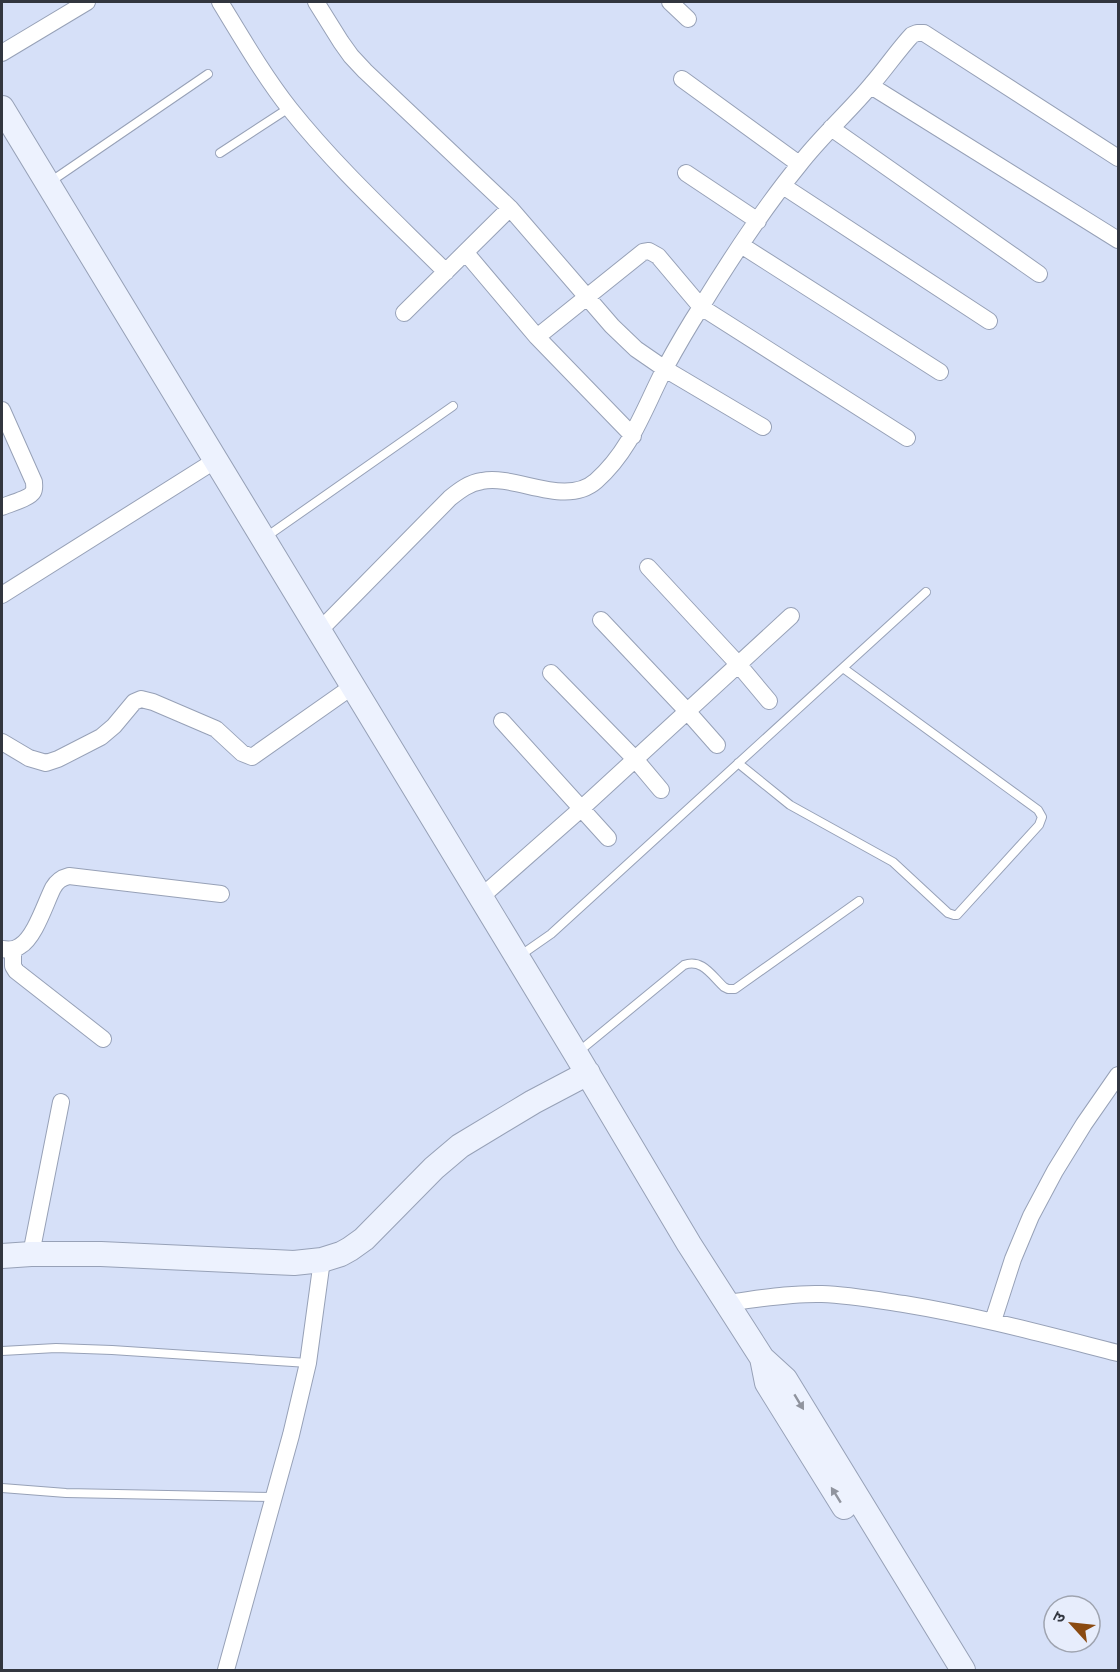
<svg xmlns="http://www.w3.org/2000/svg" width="1120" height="1672" viewBox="0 0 1120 1672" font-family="'Fira Sans','Noto Sans Devanagari',sans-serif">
<rect width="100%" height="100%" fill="#d6e0f8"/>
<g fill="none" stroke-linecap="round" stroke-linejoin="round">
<defs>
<path id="service" d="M 220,153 L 289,108
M 50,182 L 208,74
M 266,537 L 453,406
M 738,763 L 790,805 L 893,862 L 948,913 L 954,915 L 957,915 L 1039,825 L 1042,817 L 1038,810 L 843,668
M 518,957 L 551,934 L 926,592
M 577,1053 L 684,965 C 702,958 712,976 724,987 L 728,989 L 735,989 L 859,901
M 2,1351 L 56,1348 L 112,1350 L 308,1363
M 2,1488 L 66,1493 L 273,1497"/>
<path id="minor" d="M 220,2 C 242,38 264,76 290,109 C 337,168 393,219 446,272
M 316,2 L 341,42 L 351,56 L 365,71 L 510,208 L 612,326 L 636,349 L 665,369 L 763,427
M 670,2 L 688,19
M 2,53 L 87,2
M 682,79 L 799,164
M 871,86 L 1118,240
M 831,128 L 1039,274
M 686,173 L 758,221
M 783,186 L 989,321
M 741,245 L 940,372
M 466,253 L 537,337 L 633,436
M 404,313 L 510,208
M 537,337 L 643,252 L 649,251 L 658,256 L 701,307 L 907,438
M 2,410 L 34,482 C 34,485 35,489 33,492 C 30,498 9,504 2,507
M 648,567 L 738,664 L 769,701
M 2,595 L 216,460
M 601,620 L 687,711 L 717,745
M 319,631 L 450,498 C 460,490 469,483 482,481 C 516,474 565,508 596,481 C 631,450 644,409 664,370 C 676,348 688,327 701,307 C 731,258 763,209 799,165 C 821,136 849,112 872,84 C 886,68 898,50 912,35 L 917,33 L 924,33 L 1118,158
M 551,673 L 635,759 L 661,790
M 502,721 L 608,838
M 2,742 L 29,758 L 46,763 L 58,759 L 101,737 L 114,726 L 134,702 L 141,699 L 153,702 L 216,729 L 242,753 L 252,757 L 353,686
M 481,897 L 582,808 L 791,616
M 2,949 C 8,950 15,950 20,946 C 35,937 45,904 53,888 C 57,881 61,878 69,876 L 221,894
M 13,949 L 13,966 L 16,971 L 103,1039
M 31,1254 L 61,1102
M 726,1303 C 758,1299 790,1293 822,1294 C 850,1295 877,1300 904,1304 C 977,1316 1047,1335 1118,1353
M 993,1321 L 1013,1259 L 1031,1216 L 1055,1171 L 1084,1124 L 1118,1075
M 226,1670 L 291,1435 L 308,1363 L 322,1260"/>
<path id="secondary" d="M 2,108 L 576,1054 L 689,1244 L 762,1358 L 785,1379 L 963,1670
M 2,1256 L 31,1254 L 101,1254 L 294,1263 L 322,1260 L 341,1254 L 350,1249 L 364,1239 L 434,1168 L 460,1146 L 533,1102 L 588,1073
M 762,1358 L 767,1383 L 844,1507"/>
</defs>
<!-- service casing -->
<use href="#service" stroke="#97a1b7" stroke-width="10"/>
<!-- minor casing -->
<use href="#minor" stroke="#97a1b7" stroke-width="18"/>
<!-- secondary casing -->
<use href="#secondary" stroke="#97a1b7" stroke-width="26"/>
<!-- service -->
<use href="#service" stroke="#fff" stroke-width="8"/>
<!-- minor -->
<use href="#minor" stroke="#fff" stroke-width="16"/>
<!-- secondary -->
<use href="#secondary" stroke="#edf2fe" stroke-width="24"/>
</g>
<!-- one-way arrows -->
<defs><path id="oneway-solid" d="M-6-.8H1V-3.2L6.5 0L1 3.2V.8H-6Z" transform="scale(1.5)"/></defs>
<g fill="#90949e">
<use href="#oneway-solid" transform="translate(799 1402) rotate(59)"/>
<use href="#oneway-solid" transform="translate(836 1495) rotate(-122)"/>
</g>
<!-- border -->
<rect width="1120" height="1672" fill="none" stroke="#32363f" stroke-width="6"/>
<!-- north arrow -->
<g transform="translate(1072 1624) rotate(297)"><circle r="28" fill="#e7edfc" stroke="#9fa4b0" stroke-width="1.5"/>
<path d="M0-4.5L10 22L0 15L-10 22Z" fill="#8a4a11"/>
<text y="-9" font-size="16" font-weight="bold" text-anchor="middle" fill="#32363f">उ</text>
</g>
</svg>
